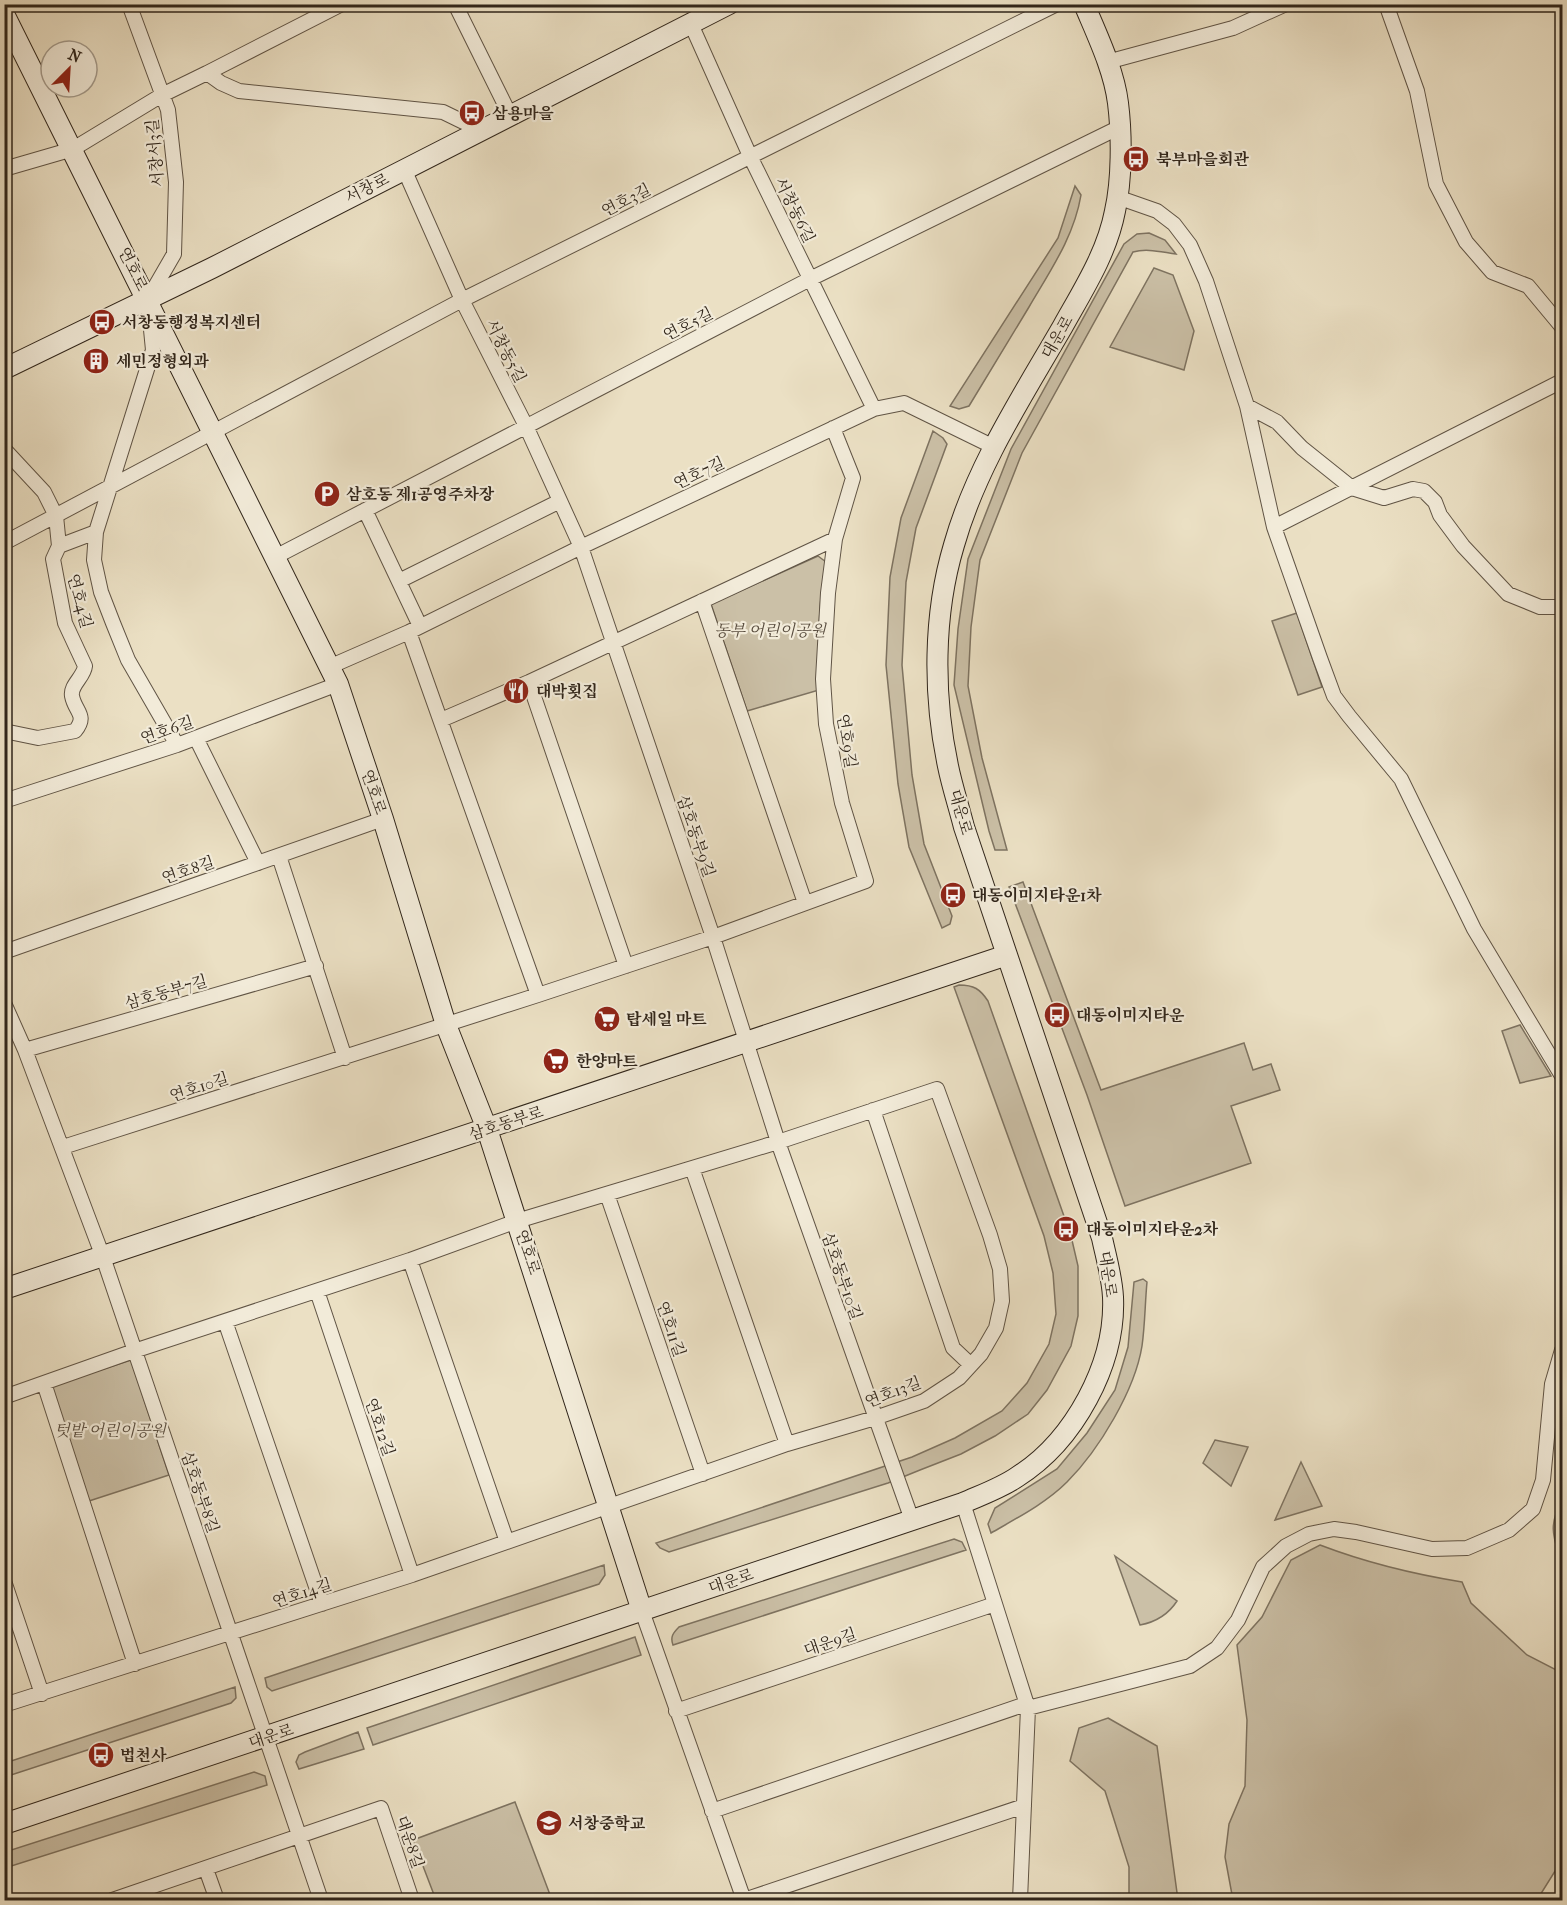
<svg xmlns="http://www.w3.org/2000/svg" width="1567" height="1905" viewBox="0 0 1567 1905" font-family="'IM FELL French Canon','Noto Serif KR',serif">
<rect width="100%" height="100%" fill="#ebe0c4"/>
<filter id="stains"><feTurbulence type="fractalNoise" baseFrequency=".00333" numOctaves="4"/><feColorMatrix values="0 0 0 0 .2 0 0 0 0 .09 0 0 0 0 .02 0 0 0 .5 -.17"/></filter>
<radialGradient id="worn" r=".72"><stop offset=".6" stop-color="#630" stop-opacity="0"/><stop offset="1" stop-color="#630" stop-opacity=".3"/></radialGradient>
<!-- green -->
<path fill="#cbc0a7" stroke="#7e7361" stroke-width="1.5" d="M 1075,186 L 1081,195 C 1074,237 1050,271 1029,307 C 1009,340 989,373 969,406 L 959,409 L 950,406 L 1058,238 Z
M 1149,233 L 1165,240 L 1176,254 C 1161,252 1147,248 1133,252 L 1022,453 L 980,560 L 971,627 L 968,686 L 982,758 L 1007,850 L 995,850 L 989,831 L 954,685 L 958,629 L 968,559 L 1011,449 L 1124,244 L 1137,234 Z
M 1154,268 L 1173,275 L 1194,331 L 1184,370 L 1110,347 Z
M 933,431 L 943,438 L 947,444 L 916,528 L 906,582 L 902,665 L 912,775 L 924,844 L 952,916 L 950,924 L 942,928 L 909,847 L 898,784 L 886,665 L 890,577 L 901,518 Z
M 818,556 L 826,562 C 818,604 818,646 819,690 L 747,711 L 711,604 Z
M 1297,613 L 1322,687 L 1298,695 L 1272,621 Z
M 1023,882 L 1101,1090 L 1244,1043 L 1253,1070 L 1271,1064 L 1280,1090 L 1231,1106 L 1251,1163 L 1125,1206 L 1087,1095 L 1009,887 Z
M 959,985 C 974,985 980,989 988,1001 L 1071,1236 L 1078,1266 L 1078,1316 L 1071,1346 L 1047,1390 L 1028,1414 L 995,1436 L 961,1454 L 920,1470 L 888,1483 L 669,1552 L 660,1548 L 656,1543 L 912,1457 L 955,1438 L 1002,1411 L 1027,1383 L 1049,1344 L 1056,1314 L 1053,1273 L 1044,1236 L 954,987 Z
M 1520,1025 L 1551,1076 L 1520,1083 L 1502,1031 Z
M 1143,1279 L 1147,1282 C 1145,1303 1145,1325 1142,1346 C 1135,1390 1099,1450 1067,1482 C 1046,1503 1017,1518 991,1533 L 988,1524 L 995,1508 L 1057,1469 L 1087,1433 L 1115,1390 L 1128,1347 L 1134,1282 Z
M 131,1360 L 169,1475 L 89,1501 L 51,1386 Z
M 1215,1440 L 1248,1447 L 1231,1486 L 1203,1463 Z
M 1301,1462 L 1322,1506 L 1275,1520 Z
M 1562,1498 L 1562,1566 C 1553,1535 1548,1528 1562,1498 Z
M 954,1539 L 962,1542 L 966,1550 L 673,1645 C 670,1637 673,1633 679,1627 Z
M 1320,1545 C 1367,1563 1413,1574 1462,1582 L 1471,1603 L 1527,1655 L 1560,1672 L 1562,1671 L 1562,1860 L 1537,1900 L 1233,1900 L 1225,1857 L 1229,1824 L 1245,1786 L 1247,1720 L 1237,1645 L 1262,1617 L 1291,1560 Z
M 1115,1556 L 1177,1601 C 1168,1615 1156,1622 1140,1625 Z
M 604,1565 L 605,1575 L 599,1584 L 272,1691 L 267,1687 L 265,1678 Z
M 635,1637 L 641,1655 L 373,1745 L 367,1728 Z
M 235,1687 L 236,1698 L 231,1703 L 5,1777 L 5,1763 Z
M 1108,1718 L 1157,1746 L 1178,1900 L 1129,1900 L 1129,1867 L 1105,1791 L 1070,1761 L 1079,1728 Z
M 358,1732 L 364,1749 L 299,1769 L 296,1762 L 299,1755 L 305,1752 Z
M 254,1772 L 265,1776 L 267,1785 L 5,1868 L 5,1852 Z
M 515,1802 L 552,1900 L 436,1900 L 413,1840 Z"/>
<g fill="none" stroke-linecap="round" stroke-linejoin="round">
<defs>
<path id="street" d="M 129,4 L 168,110 L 176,182 L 174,254 L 148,299 L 153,350 L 96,532 L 94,560 L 101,592 L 113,623 L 128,660 L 177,745
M 455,4 L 510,115
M 1386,4 L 1417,91 L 1436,184 L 1466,242 L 1492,272 L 1528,286 L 1562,327
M 691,24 L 750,156 L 874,409
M 1107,62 L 1233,28 L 1286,4
M 207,73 L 342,4
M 4,169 L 73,149 L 162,95 L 207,73 L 221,83 L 239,91 L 443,112 L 480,130
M 404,169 L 462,300 L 526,426 L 581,547 L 713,937 L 778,1142 L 912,1520
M 1117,197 L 1157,211 L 1174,224 L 1190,245 L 1206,281 L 1247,406 L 1274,527 L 1320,658 L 1334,696 L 1349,716 L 1401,779 L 1474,929 L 1562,1076
M 1247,406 L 1277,422 L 1302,448 L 1352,488 L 1384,498 L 1413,489 L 1424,491 L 1435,502 L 1440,515 L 1463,546 L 1508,594 L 1540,607 L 1562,607
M 4,449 L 44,492 L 56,516 L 59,546
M 365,510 L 420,626
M 1274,527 L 1562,381
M 4,543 L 462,300 L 1057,4
M 275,557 L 810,279 L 1120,127
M 399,581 L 560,501
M 702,601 L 805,903
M 409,632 L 538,995
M 329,667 L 409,632 L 581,547 L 874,409 L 904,403 L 994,447
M 529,682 L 626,966
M 441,720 L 529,682 L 835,539
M 4,731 L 38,738 L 75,731 C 88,715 75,712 72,696 C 70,685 84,677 85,666 L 65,623 L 53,559 L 59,546 L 96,532
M 196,738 L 258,863
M 4,801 L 177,745 L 338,684
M 279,856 L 345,1058
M 4,952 L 383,819
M 4,1003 L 25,1050 L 103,1257 L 321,1900
M 25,1050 L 316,966
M 873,1110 L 953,1348 L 971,1365
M 63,1147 L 538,995 L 713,937 L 866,881 L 842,803 L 826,724 L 823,679 L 828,593 L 835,539 L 853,478 L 833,428
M 692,1168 L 787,1444
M 607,1194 L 703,1474
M 410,1260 L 507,1542
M 317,1291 L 412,1575
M 225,1321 L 322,1604
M 44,1383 L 135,1664
M 4,1397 L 134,1351 L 410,1260 L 517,1221 L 778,1142 L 937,1089 L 990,1235 L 1000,1269 L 1002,1301 L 996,1328 L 981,1354 L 959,1378 L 924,1401 L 875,1418 L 787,1444 L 412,1575 L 4,1705
M 963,1503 L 1028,1708 L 1020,1900
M 4,1581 L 42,1694
M 642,1611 L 744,1900
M 1028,1708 L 1190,1666 L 1217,1648 L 1238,1620 L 1263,1567 L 1286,1546 L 1309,1534 L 1334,1529 L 1356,1532 L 1432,1549 L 1467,1548 L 1509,1530 L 1533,1509 L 1543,1480 L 1552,1384 L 1562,1350
M 676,1711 L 995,1604
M 712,1811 L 1026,1704
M 206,1869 L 217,1900
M 112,1900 L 381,1808 L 412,1900
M 744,1900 L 1024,1806"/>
<path id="secondary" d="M 4,14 L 338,684 L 383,819 L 446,1025 L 487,1129 L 642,1611
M 4,369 L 212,268 L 729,4
M 4,1289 L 1007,955
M 4,1824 L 963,1503 C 981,1495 1001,1488 1017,1477 C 1074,1441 1116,1364 1113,1297 C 1112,1277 1106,1257 1102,1238 L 964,827 C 959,807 952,786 948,766 C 933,695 933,615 954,545 C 976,467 1022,397 1063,326 C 1083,290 1107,253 1115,211 C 1122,180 1122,135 1118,103 C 1114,70 1097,35 1084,4"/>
</defs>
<!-- street casing -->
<use href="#street" stroke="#605445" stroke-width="16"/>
<!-- secondary casing -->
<use href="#secondary" stroke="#31261b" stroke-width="22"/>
<!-- street -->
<use href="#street" stroke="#f2ebd9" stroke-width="14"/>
<!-- secondary -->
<use href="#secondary" stroke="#f2ebd9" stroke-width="20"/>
</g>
<!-- icons -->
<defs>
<symbol id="bus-disc" viewBox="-11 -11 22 22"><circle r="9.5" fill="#8f2418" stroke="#f2ebd9"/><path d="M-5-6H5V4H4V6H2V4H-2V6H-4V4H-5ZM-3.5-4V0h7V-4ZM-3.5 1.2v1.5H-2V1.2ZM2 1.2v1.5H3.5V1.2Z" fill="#fff"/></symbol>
<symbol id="building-disc" viewBox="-11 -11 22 22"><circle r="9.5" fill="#8f2418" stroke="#f2ebd9"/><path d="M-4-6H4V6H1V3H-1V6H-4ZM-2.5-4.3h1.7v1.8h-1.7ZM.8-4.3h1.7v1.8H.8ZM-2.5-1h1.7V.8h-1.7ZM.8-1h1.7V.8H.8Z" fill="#fff"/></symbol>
<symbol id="parking-disc" viewBox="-11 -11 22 22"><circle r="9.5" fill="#8f2418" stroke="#f2ebd9"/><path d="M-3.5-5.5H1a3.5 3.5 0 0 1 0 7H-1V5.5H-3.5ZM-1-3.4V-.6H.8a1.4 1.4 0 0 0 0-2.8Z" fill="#fff"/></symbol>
<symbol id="restaurant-disc" viewBox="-11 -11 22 22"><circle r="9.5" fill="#8f2418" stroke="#f2ebd9"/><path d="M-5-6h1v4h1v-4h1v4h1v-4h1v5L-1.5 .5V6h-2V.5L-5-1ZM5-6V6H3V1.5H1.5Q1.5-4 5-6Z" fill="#fff"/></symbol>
<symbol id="supermarket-disc" viewBox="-11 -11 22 22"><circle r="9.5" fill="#8f2418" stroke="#f2ebd9"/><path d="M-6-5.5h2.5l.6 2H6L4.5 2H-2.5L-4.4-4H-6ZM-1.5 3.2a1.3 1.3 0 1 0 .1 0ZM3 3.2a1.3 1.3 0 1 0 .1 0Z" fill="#fff"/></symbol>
<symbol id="school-disc" viewBox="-11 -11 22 22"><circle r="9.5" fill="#8f2418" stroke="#f2ebd9"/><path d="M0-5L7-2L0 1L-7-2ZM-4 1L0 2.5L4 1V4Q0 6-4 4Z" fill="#fff"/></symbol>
</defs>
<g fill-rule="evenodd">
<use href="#bus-disc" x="457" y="98" width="30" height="30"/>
<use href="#bus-disc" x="1121" y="144" width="30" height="30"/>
<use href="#bus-disc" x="87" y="307" width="30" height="30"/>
<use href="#building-disc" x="81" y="346" width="30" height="30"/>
<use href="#parking-disc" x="312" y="479" width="30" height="30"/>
<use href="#restaurant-disc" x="501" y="676" width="30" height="30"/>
<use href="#bus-disc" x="938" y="880" width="30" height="30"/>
<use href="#bus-disc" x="1042" y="1000" width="30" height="30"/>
<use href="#supermarket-disc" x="592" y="1004" width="30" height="30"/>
<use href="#supermarket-disc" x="541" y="1046" width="30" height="30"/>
<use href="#bus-disc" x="1051" y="1214" width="30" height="30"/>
<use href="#bus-disc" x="86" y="1740" width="30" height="30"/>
<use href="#school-disc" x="534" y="1808" width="30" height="30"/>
</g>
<g text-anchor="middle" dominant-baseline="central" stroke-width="4.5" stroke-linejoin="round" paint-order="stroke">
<!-- poi labels -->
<g font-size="16" font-weight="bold" fill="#31261b" stroke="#f2ebd9" text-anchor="start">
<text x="492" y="113">삼용마을</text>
<text x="1156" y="159">북부마을회관</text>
<text x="122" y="322">서창동행정복지센터</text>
<text x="116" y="361">세민정형외과</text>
<text x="346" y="494">삼호동 제1공영주차장</text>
<text x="536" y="691">대박횟집</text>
<text x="972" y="895">대동이미지타운1차</text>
<text x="1076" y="1015">대동이미지타운</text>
<text x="626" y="1019">탑세일 마트</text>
<text x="576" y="1061">한양마트</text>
<text x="1086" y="1229">대동이미지타운2차</text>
<text x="120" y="1755">법천사</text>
<text x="568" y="1823">서창중학교</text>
</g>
<!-- street labels -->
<g font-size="16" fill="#31261b" stroke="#f2ebd9">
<text transform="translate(155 153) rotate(-95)">서창서3길</text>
<text transform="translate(367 188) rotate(-27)">서창로</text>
<text transform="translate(626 200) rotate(-27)">연호3길</text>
<text transform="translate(795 210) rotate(64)">서창동6길</text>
<text transform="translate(133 269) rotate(64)">연호로</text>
<text transform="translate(688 324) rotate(-27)">연호5길</text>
<text transform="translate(1057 337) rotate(-60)">대운로</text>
<text transform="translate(506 351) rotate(63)">서창동5길</text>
<text transform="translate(699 473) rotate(-25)">연호7길</text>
<text transform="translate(80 601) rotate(75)">연호4길</text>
<text transform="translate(167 730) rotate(-19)">연호6길</text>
<text transform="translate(847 741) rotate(81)">연호9길</text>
<text transform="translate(374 792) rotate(71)">연호로</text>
<text transform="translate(961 812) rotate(74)">대운로</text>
<text transform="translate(696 836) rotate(71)">삼호동부9길</text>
<text transform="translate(188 870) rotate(-19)">연호8길</text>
<text transform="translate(166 992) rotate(-16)">삼호동부7길</text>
<text transform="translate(199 1087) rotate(-18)">연호10길</text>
<text transform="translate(506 1123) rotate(-18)">삼호동부로</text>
<text transform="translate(528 1252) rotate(72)">연호로</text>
<text transform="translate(1108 1274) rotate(82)">대운로</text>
<text transform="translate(842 1276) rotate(71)">삼호동부10길</text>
<text transform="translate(671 1329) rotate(71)">연호11길</text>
<text transform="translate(893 1392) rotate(-21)">연호13길</text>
<text transform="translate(380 1427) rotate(71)">연호12길</text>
<text transform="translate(200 1492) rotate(71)">삼호동부8길</text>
<text transform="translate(731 1581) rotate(-19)">대운로</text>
<text transform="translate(302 1593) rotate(-18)">연호14길</text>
<text transform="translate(830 1642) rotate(-19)">대운9길</text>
<text transform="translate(271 1736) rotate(-18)">대운로</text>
<text transform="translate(410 1842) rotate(71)">대운8길</text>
</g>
<!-- park labels -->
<g font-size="16" font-style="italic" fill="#584c3e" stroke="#f2ebd9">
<text x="770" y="630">동부 어린이공원</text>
<text x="110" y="1430">텃밭 어린이공원</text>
</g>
</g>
<!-- margin -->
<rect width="1567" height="1905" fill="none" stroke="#ebe0c4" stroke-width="24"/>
<rect x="6" y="6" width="1555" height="1893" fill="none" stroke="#31261b" stroke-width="3"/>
<rect x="12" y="12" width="1543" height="1881" fill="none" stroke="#31261b" stroke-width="1.5"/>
<!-- north arrow -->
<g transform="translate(69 69) rotate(24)"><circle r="28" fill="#f2ebd9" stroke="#a59c8d" stroke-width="1.5"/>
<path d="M0-4.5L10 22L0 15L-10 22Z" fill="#8f2418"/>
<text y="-9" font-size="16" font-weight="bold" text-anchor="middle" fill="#31261b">N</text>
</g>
<rect width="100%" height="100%" filter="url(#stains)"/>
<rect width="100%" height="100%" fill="url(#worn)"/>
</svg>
